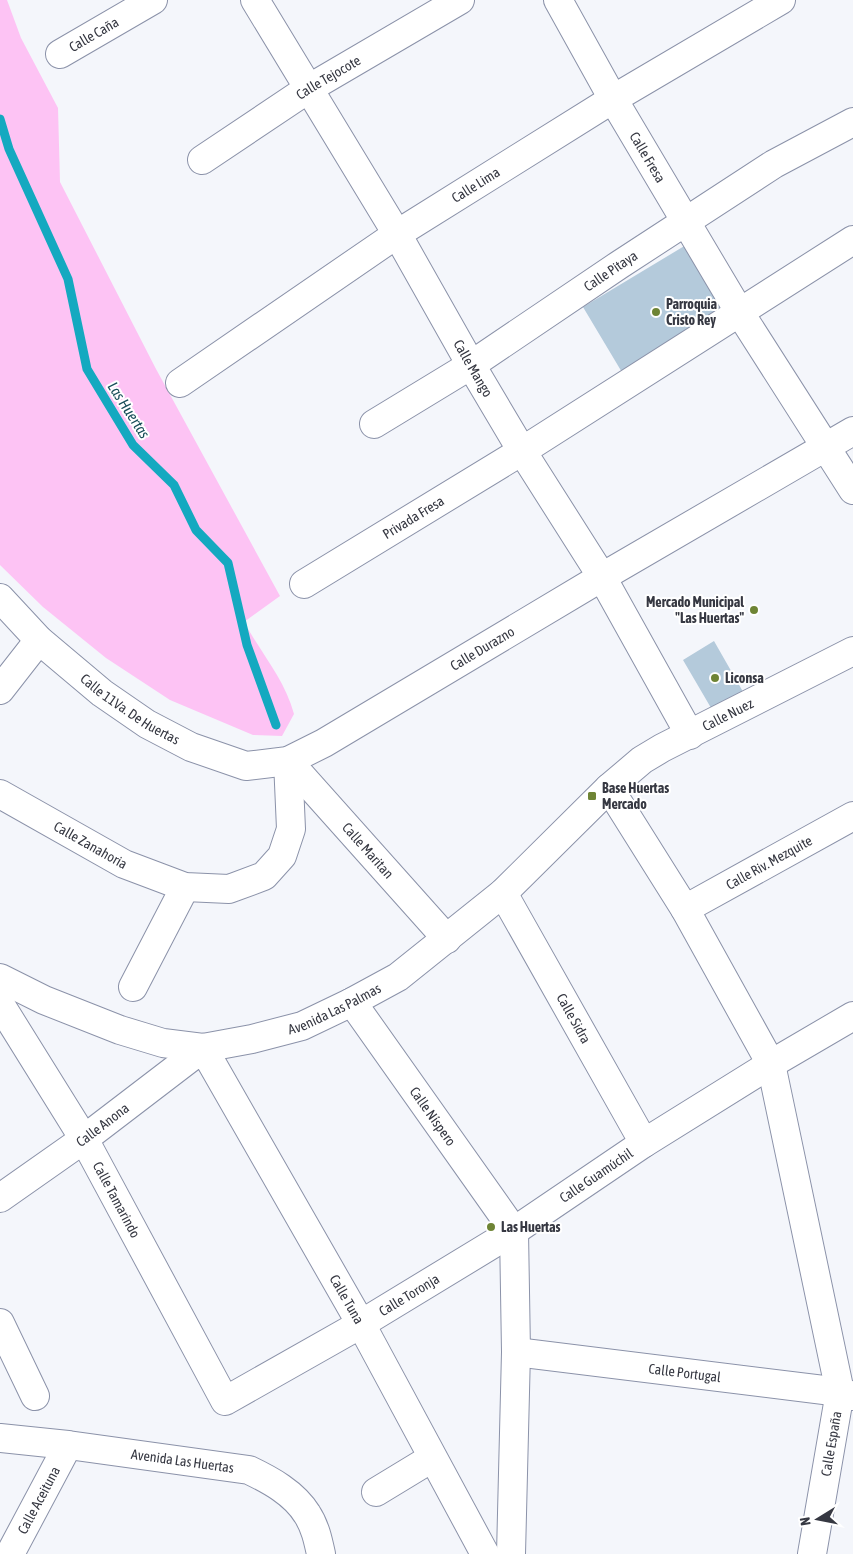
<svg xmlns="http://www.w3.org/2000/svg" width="853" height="1554" viewBox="0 0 853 1554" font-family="'Asap Condensed',sans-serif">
<rect width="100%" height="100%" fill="#f4f6fb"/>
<!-- green -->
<path fill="#fdc3f4" d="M 0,0 L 7,0 L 21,38 L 58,108 L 60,182 L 156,369 L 280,596 L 244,622 C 261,653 285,680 294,714 L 282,736 L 253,735 L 170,700 L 106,658 L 43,607 L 0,565 Z"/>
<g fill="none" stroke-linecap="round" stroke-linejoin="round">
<!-- stream -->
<path stroke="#14a9c0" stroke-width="9" d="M 0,119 L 9,149 L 68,279 L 87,369 L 133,445 L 174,485 L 196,530 L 228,563 L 247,645 L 276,725"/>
</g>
<!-- building -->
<path fill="#b4cadb" d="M 686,245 L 729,318 L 626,379 L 583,307 Z
M 714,641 L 746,697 L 714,713 L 683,660 Z"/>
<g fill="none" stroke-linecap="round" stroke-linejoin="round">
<defs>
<g id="minor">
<path id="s1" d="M 255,0 L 397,234 L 471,365 L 522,451 L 602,577 L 690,735"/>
<path id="s2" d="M 558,0 L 613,99 L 740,313 L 853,490"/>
<path id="s3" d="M 60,54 L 153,0"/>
<path id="s4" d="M 202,160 L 308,89 L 460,0"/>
<path id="s5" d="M 180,383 L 397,234 L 613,99 L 781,0"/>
<path id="s6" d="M 374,424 L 471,365 L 619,265 L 774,164 L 853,122"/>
<path id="s7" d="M 304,584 L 522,451 L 853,240"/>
<path id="s8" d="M 0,598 L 39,640 L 102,693 L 147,724 L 191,747 L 246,766 L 288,761 L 324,743 L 602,577 L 853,431"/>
<path d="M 0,690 L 39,640"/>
<path id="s9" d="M 288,761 L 447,939"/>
<path id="s10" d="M 0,794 L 124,864 L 185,887 L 229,889 L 264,876 L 282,856 L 291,829 L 288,761"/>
<path id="s11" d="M 503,893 L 644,1143"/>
<path id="s12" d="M 685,909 L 853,816"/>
<path d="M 133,987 L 185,887"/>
<path id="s13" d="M 352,1002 L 514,1231"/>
<path id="s14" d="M 0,1004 L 84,1139 L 225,1401 L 361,1324 L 514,1231 L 644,1143 L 771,1064 L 853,1016"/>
<path id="s15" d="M 0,1198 L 84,1139 L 203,1048 L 361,1324 L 485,1554"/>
<path d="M 0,1323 L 35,1396"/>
<path id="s16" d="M 516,1352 L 840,1392 L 853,1396"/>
<path d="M 376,1492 L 432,1458"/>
<path id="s17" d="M 10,1554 L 68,1445"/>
<path d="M 511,1554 L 516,1352 L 514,1231"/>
<path id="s18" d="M 812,1554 L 840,1392 L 771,1064 L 685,909 L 609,788 L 642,760 L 662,748 L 853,651"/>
</g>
<g id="tertiary">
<path id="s19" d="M 0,978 L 44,1000 L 120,1030 L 163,1043 L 203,1048 L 252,1039 L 302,1026 L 352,1002 L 398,977 L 503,893 L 609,788"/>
<path id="s20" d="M 0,1438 L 68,1445 L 249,1470 C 270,1480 294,1493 307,1514 C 315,1526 318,1540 321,1554"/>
</g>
</defs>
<!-- minor casing -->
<use href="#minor" stroke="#8b92a9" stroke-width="30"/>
<!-- tertiary casing -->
<use href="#tertiary" stroke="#8b92a9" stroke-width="30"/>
<!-- minor -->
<use href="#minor" stroke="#fff" stroke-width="28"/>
<!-- tertiary -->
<use href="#tertiary" stroke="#fff" stroke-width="28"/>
</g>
<!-- markers -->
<g fill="#6e8435" stroke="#fff" stroke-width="2">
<circle cx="656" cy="312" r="5"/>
<circle cx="754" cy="610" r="5"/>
<circle cx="715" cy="678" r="5"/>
<rect x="587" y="791" width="10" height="10" rx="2.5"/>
<circle cx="491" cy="1227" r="5"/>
</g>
<g text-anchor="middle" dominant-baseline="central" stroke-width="4" stroke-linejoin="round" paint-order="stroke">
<!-- street labels -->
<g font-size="14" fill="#363842" stroke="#fff">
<text stroke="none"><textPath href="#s3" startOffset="39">Calle Caña</textPath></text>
<text stroke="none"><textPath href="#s4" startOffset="151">Calle Tejocote</textPath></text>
<text stroke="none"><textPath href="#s2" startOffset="181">Calle Fresa</textPath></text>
<text stroke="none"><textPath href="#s5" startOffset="356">Calle Lima</textPath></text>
<text stroke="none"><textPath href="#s6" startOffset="282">Calle Pitaya</textPath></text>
<text stroke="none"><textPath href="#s1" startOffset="428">Calle Mango</textPath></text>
<text stroke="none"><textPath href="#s7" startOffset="128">Privada Fresa</textPath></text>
<text stroke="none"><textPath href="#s8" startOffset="569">Calle Durazno</textPath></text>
<text stroke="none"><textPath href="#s8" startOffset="172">Calle 11Va. De Huertas</textPath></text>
<text stroke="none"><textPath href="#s18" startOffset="960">Calle Nuez</textPath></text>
<text stroke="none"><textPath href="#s10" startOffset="104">Calle Zanahoria</textPath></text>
<text stroke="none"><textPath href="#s9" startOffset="120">Calle Maritan</textPath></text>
<text stroke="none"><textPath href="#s12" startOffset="96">Calle Riv. Mezquite</textPath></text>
<text stroke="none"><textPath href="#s19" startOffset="354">Avenida Las Palmas</textPath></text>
<text stroke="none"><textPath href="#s11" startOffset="144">Calle Sidra</textPath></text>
<text stroke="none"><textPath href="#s13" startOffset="140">Calle Níspero</textPath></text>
<text stroke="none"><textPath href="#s15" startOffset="126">Calle Anona</textPath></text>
<text stroke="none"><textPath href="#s14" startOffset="891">Calle Guamúchil</textPath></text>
<text stroke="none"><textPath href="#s14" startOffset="228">Calle Tamarindo</textPath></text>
<text stroke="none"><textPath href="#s14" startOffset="669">Calle Toronja</textPath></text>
<text stroke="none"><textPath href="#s15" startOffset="542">Calle Tuna</textPath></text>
<text stroke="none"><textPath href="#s16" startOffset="170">Calle Portugal</textPath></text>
<text stroke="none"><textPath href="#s18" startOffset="112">Calle España</textPath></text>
<text stroke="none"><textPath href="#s20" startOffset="184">Avenida Las Huertas</textPath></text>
<text stroke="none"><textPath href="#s17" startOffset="61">Calle Aceituna</textPath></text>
</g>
<!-- poi labels -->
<g font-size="14" font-weight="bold" fill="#363842" stroke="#fff" text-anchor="start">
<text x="666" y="304">Parroquia<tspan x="666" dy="16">Cristo Rey</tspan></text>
<text x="744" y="602" text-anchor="end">Mercado Municipal<tspan x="744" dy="16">"Las Huertas"</tspan></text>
<text x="725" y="678">Liconsa</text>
<text x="602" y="788">Base Huertas<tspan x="602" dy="16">Mercado</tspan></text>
<text x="501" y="1227">Las Huertas</text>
</g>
<!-- water labels -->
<g font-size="15" font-style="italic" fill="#184e59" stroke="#fff">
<text transform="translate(129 410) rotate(57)">Las Huertas</text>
</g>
</g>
<!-- north arrow -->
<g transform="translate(818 1519) rotate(260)" stroke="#ffffff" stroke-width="4" paint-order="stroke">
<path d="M0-4L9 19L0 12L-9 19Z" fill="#363842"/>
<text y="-8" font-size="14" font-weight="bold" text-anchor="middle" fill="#363842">N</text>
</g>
</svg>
